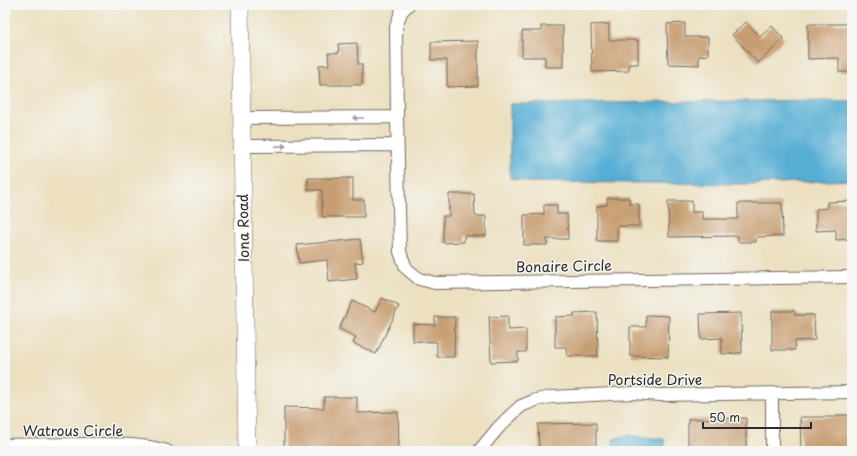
<svg xmlns="http://www.w3.org/2000/svg" width="857" height="456" viewBox="0 0 857 456" font-family="'Playpen Sans',sans-serif">
<rect width="100%" height="100%" fill="#f6f6f2"/>
<filter id="ink" filterUnits="userSpaceOnUse"><feTurbulence type="fractalNoise" baseFrequency=".025" numOctaves="2"/><feDisplacementMap in="SourceGraphic" scale="8" xChannelSelector="R" yChannelSelector="G"/><feConvolveMatrix kernelMatrix="1 2 1 2 8 2 1 2 1" color-interpolation-filters="sRGB"/></filter>
<filter id="wash" filterUnits="userSpaceOnUse"><feTurbulence type="fractalNoise" baseFrequency=".012" numOctaves="4" result="noise"/><feDisplacementMap in="SourceGraphic" scale="16" xChannelSelector="R" yChannelSelector="G"/><feGaussianBlur stdDeviation="0.9" result="paint"/><feColorMatrix in="noise" values="0 0 0 0 0 0 0 0 0 0 0 0 0 0 0 0 0 1.4 0 .05"/><feComposite in="paint" operator="in"/></filter>
<g filter="url(#wash)">
<rect width="100%" height="100%" fill="#ece0c1"/>
<!-- water -->
<path fill="#57aed4" stroke="#416c80" d="M 823,100 L 852,101 L 852,180 L 753,184 L 528,182 L 510,178 L 510,104 Z
M 628,435 L 664,439 L 666,451 L 613,451 L 613,439 Z"/>
<g id="blocks">
<!-- building -->
<path fill="#c79e72" d="M 746,22 L 760,37 L 772,26 L 784,39 L 758,63 L 732,35 Z
M 685,23 L 685,37 L 708,37 L 708,55 L 699,56 L 699,65 L 668,64 L 667,24 Z
M 609,24 L 609,40 L 638,40 L 638,64 L 629,64 L 629,71 L 592,72 L 591,25 Z
M 808,24 L 852,24 L 852,72 L 839,72 L 839,58 L 808,59 Z
M 541,26 L 563,26 L 563,67 L 545,67 L 545,57 L 522,57 L 522,31 L 541,31 Z
M 478,41 L 478,86 L 447,87 L 447,60 L 431,60 L 431,42 Z
M 357,43 L 358,64 L 362,64 L 362,85 L 320,85 L 319,65 L 329,65 L 328,53 L 339,53 L 338,44 Z
M 308,178 L 353,178 L 353,200 L 364,200 L 364,217 L 322,217 L 322,190 L 308,190 Z
M 449,194 L 474,194 L 475,216 L 486,216 L 486,236 L 464,236 L 464,242 L 443,243 L 443,216 L 449,216 Z
M 607,198 L 629,198 L 630,204 L 639,204 L 639,226 L 617,226 L 617,241 L 597,241 L 597,206 L 607,205 Z
M 668,201 L 692,201 L 692,212 L 702,212 L 702,219 L 738,219 L 738,203 L 782,203 L 783,236 L 756,237 L 756,242 L 738,242 L 738,236 L 669,237 Z
M 852,201 L 852,239 L 836,240 L 836,230 L 816,231 L 816,209 L 827,208 L 827,202 Z
M 544,205 L 557,205 L 557,214 L 567,214 L 568,239 L 547,239 L 547,245 L 524,245 L 524,215 L 544,214 Z
M 360,239 L 363,262 L 355,263 L 357,279 L 329,282 L 327,260 L 299,263 L 297,245 Z
M 382,298 L 399,306 L 376,354 L 353,343 L 356,337 L 339,329 L 352,301 L 375,312 Z
M 772,311 L 795,311 L 795,315 L 814,315 L 815,340 L 795,341 L 795,350 L 772,350 Z
M 597,312 L 598,356 L 567,356 L 566,347 L 555,347 L 555,317 L 574,316 L 574,313 Z
M 741,313 L 742,353 L 722,354 L 722,338 L 701,339 L 700,314 Z
M 646,315 L 669,316 L 668,357 L 630,356 L 630,327 L 646,327 Z
M 508,316 L 508,330 L 526,329 L 526,352 L 518,352 L 518,361 L 491,362 L 489,317 Z
M 435,317 L 455,317 L 454,357 L 437,357 L 437,342 L 413,341 L 413,324 L 435,325 Z
M 324,397 L 357,397 L 357,413 L 398,412 L 399,451 L 284,451 L 284,407 L 324,408 Z
M 837,415 L 852,415 L 852,451 L 801,451 L 800,417 L 837,417 Z
M 746,418 L 746,450 L 688,451 L 688,419 Z
M 596,423 L 596,451 L 539,451 L 538,424 Z"/>
</g>
</g>
<g filter="url(#ink)">
<use href="#blocks" fill-opacity="0" stroke="#6f6a60" stroke-width="1"/>
<g fill="none" stroke-linecap="round" stroke-linejoin="round">
<defs>
<path id="street" d="M 408,5 L 401,12 L 396,27 L 397,117 L 400,252 L 406,268 L 419,279 L 435,283 L 852,277
M 241,118 L 397,117
M 242,146 L 397,145
M 772,394 L 772,451
M 5,445 C 35,444 64,444 94,444 C 119,444 144,444 167,451
M 479,451 L 498,428 L 509,417 L 521,406 L 536,400 L 551,397 L 633,393 L 660,395 L 852,392"/>
<path id="secondary" d="M 240,5 L 247,451"/>
</defs>
<!-- street casing -->
<use href="#street" stroke="#6f6a60" stroke-width="14"/>
<!-- secondary casing -->
<use href="#secondary" stroke="#6f6a60" stroke-width="18"/>
<!-- street -->
<use href="#street" stroke="#fff" stroke-width="12"/>
<!-- secondary -->
<use href="#secondary" stroke="#fff" stroke-width="17"/>
</g>
<!-- one-way arrows -->
<defs><path id="oneway-solid" d="M-6-.8H1V-3.2L6.5 0L1 3.2V.8H-6Z"/></defs>
<g fill="#a0a0a0">
<use href="#oneway-solid" transform="translate(358 118) rotate(180)"/>
<use href="#oneway-solid" transform="translate(281 146) rotate(-1)"/>
</g>
</g>
<g text-anchor="middle" dominant-baseline="central" stroke-width="3" stroke-linejoin="round" paint-order="stroke">
<!-- street labels -->
<g font-size="14" fill="#2b2b2b" stroke="#f6f6f2">
<text transform="translate(243 228) rotate(-91)">Iona Road</text>
<text transform="translate(564 266) rotate(-1)">Bonaire Circle</text>
<text x="655" y="379">Portside Drive</text>
<text x="73" y="430">Watrous Circle</text>
</g>
</g>
<!-- margin -->
<rect width="857" height="456" fill="none" stroke="#f6f6f2" stroke-width="20"/>
<!-- scale -->
<path d="M703 422v6h108v-6" fill="none" stroke="#2b2b2b" stroke-width="2"/>
<text x="709" y="422" font-size="12" fill="#2b2b2b" stroke="#f6f6f2" stroke-width="3" paint-order="stroke">50 m</text>
</svg>
